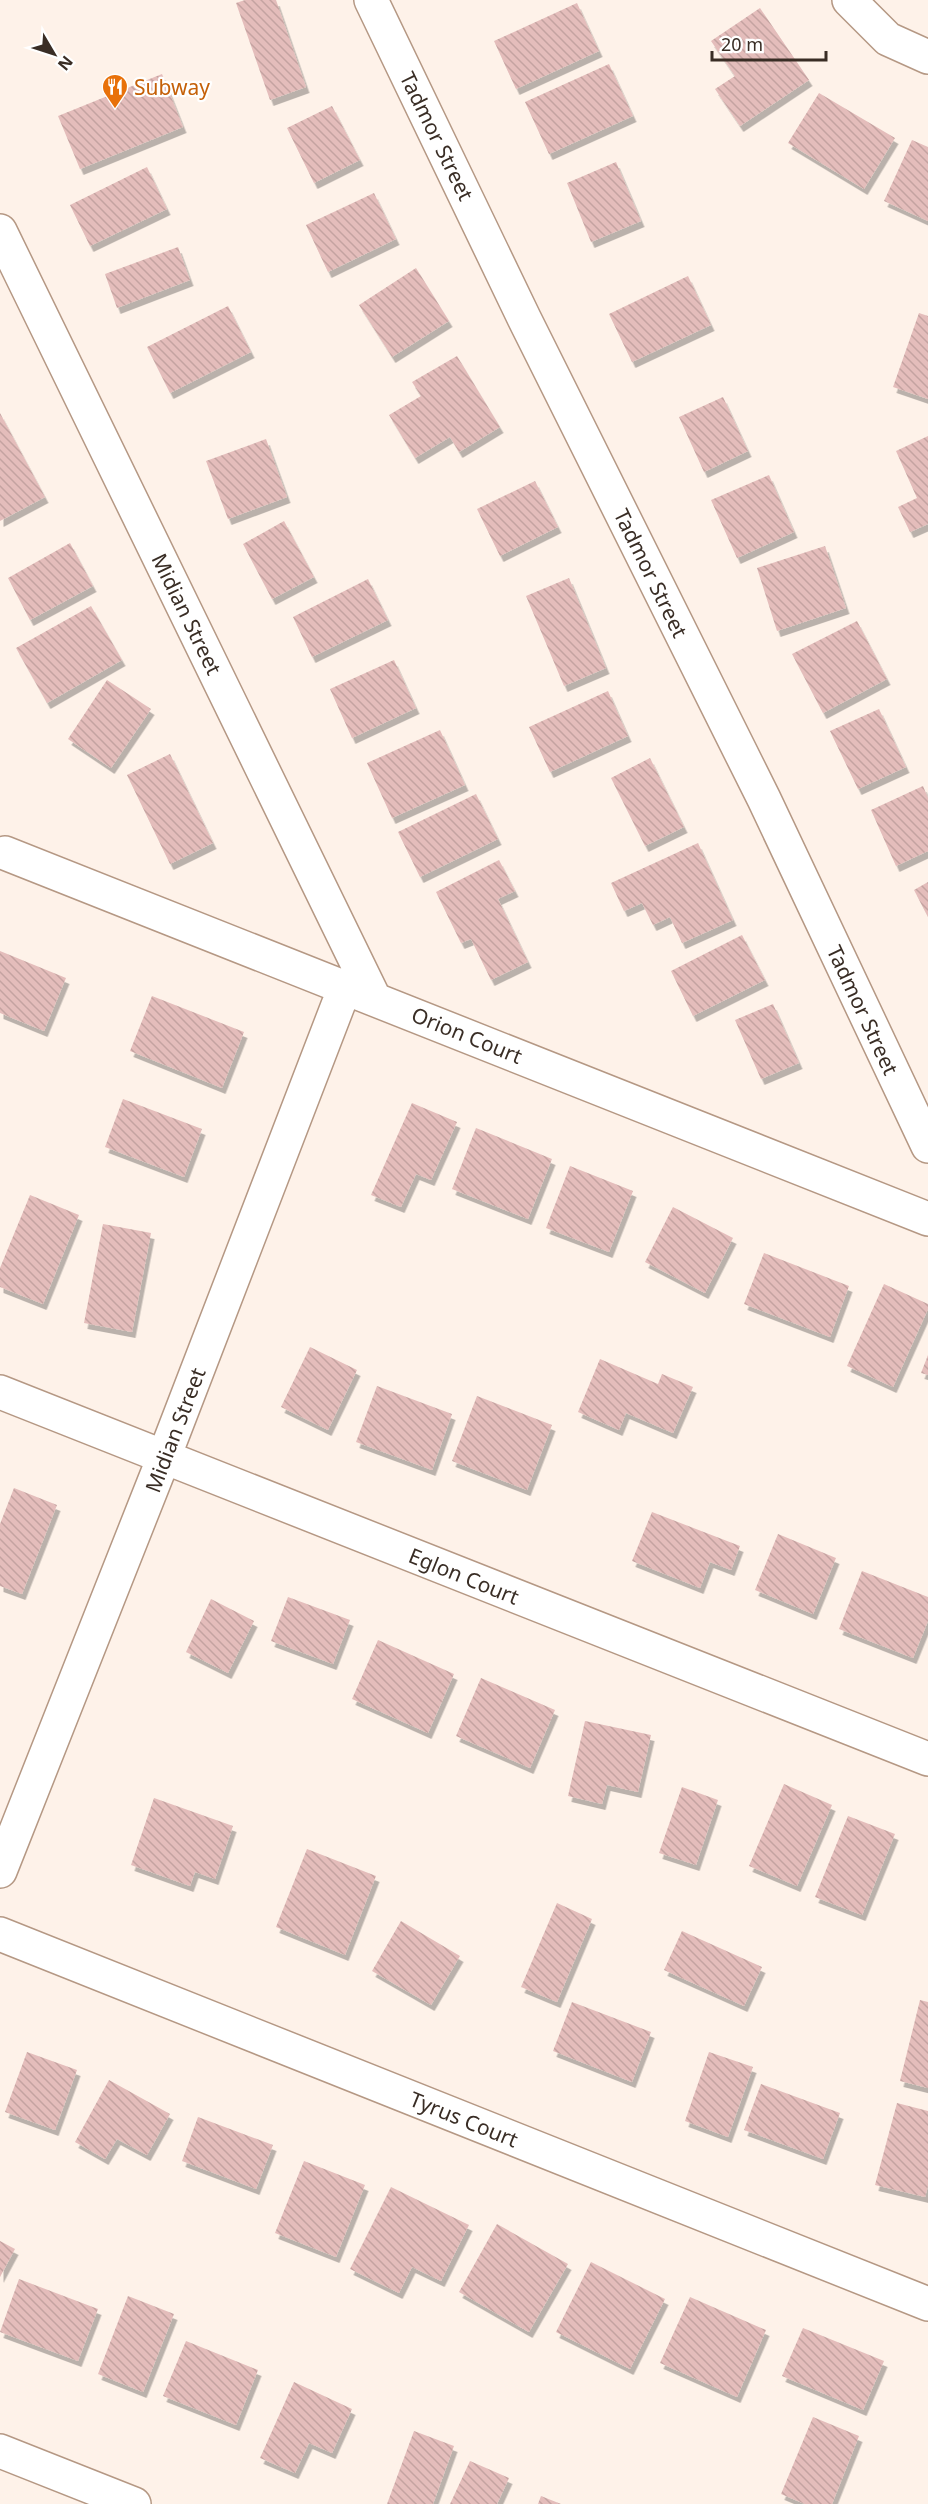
<svg xmlns="http://www.w3.org/2000/svg" width="928" height="2504" viewBox="0 0 928 2504" font-family="'Noto Sans',sans-serif">
<defs>
<pattern id="building-back-hatch" width="6" height="6" patternUnits="userSpaceOnUse" patternTransform="scale(1.5)"><rect width="6" height="6" fill="#e4bdbb"/><path d="M-1 5l2 2M0 0l6 6M5-1l2 2" fill="none" stroke="#c4a3a1"/></pattern>
<filter id="shadow"><feDropShadow dx="3.5" dy="6" stdDeviation="0" flood-color="#0004"/></filter>
</defs>
<rect width="100%" height="100%" fill="#fef2e9"/>
<!-- building -->
<path fill="url(#building-back-hatch)" filter="url(#shadow)" d="M 245,0 L 276,0 L 306,87 L 270,100 L 236,3 Z
M 577,3 L 599,51 L 516,89 L 494,41 Z
M 760,8 L 809,80 L 740,126 L 715,89 L 735,76 L 711,41 Z
M 609,64 L 633,116 L 549,154 L 525,102 Z
M 162,74 L 183,127 L 80,169 L 58,116 Z
M 819,93 L 895,138 L 864,189 L 788,143 Z
M 332,106 L 360,160 L 314,183 L 287,128 Z
M 912,140 L 928,147 L 928,221 L 884,201 Z
M 616,162 L 641,221 L 591,242 L 567,183 Z
M 147,167 L 167,209 L 90,246 L 70,205 Z
M 374,193 L 396,239 L 328,272 L 306,225 Z
M 178,247 L 190,280 L 117,308 L 105,274 Z
M 416,268 L 449,321 L 392,357 L 359,305 Z
M 688,276 L 711,325 L 632,362 L 609,314 Z
M 228,306 L 251,352 L 170,393 L 147,347 Z
M 919,313 L 928,316 L 928,399 L 893,387 Z
M 457,356 L 500,427 L 459,452 L 450,437 L 415,458 L 389,415 L 421,396 L 412,382 Z
M 723,397 L 748,451 L 704,472 L 679,417 Z
M 0,413 L 45,497 L 0,521 Z
M 928,436 L 928,524 L 910,532 L 898,507 L 917,498 L 896,451 Z
M 266,439 L 287,497 L 228,519 L 206,461 Z
M 769,475 L 794,532 L 737,558 L 711,500 Z
M 535,481 L 558,527 L 500,556 L 477,509 Z
M 284,521 L 314,577 L 272,599 L 243,544 Z
M 70,543 L 93,586 L 30,620 L 8,578 Z
M 825,546 L 846,608 L 777,631 L 757,568 Z
M 569,578 L 606,668 L 564,686 L 526,596 Z
M 368,579 L 388,620 L 312,657 L 293,617 Z
M 91,606 L 122,660 L 47,703 L 16,648 Z
M 857,621 L 887,679 L 823,713 L 792,654 Z
M 394,660 L 416,708 L 352,738 L 330,689 Z
M 107,680 L 151,709 L 111,768 L 68,739 Z
M 608,691 L 628,736 L 550,772 L 529,727 Z
M 879,709 L 906,767 L 858,789 L 830,731 Z
M 440,730 L 465,785 L 392,818 L 367,763 Z
M 170,754 L 213,843 L 170,864 L 127,775 Z
M 650,758 L 684,827 L 645,846 L 611,778 Z
M 923,786 L 928,798 L 928,851 L 896,866 L 871,810 Z
M 476,794 L 498,839 L 420,877 L 398,832 Z
M 698,843 L 733,920 L 682,943 L 670,917 L 653,925 L 642,903 L 624,911 L 611,883 Z
M 499,860 L 515,891 L 498,899 L 528,962 L 491,980 L 471,939 L 461,943 L 436,892 Z
M 928,882 L 928,917 L 914,890 Z
M 742,935 L 765,980 L 693,1016 L 671,971 Z
M 0,951 L 66,978 L 44,1031 L 0,1013 Z
M 152,996 L 244,1032 L 222,1088 L 130,1051 Z
M 773,1004 L 799,1063 L 761,1079 L 735,1020 Z
M 123,1099 L 202,1129 L 184,1177 L 105,1147 Z
M 412,1103 L 457,1122 L 431,1180 L 416,1174 L 401,1207 L 371,1195 Z
M 476,1128 L 552,1159 L 528,1219 L 452,1189 Z
M 570,1166 L 633,1191 L 609,1252 L 546,1228 Z
M 30,1195 L 79,1215 L 43,1304 L 0,1287 L 0,1268 Z
M 673,1207 L 733,1238 L 705,1293 L 645,1262 Z
M 103,1224 L 151,1233 L 132,1332 L 84,1323 Z
M 764,1253 L 849,1286 L 830,1337 L 744,1304 Z
M 884,1284 L 928,1304 L 928,1309 L 893,1387 L 847,1366 Z
M 310,1347 L 357,1370 L 328,1430 L 281,1407 Z
M 928,1355 L 928,1375 L 921,1373 Z
M 600,1359 L 658,1384 L 662,1374 L 693,1387 L 673,1433 L 626,1413 L 619,1430 L 578,1412 Z
M 377,1386 L 452,1414 L 432,1470 L 356,1442 Z
M 477,1396 L 552,1425 L 527,1490 L 452,1461 Z
M 14,1488 L 57,1505 L 22,1594 L 0,1586 L 0,1524 Z
M 652,1512 L 740,1546 L 731,1570 L 710,1562 L 700,1588 L 632,1561 Z
M 778,1534 L 836,1558 L 813,1614 L 755,1590 Z
M 862,1571 L 928,1597 L 928,1621 L 913,1658 L 839,1629 Z
M 288,1597 L 350,1620 L 333,1664 L 271,1641 Z
M 211,1599 L 254,1621 L 228,1673 L 186,1652 Z
M 378,1640 L 454,1674 L 428,1733 L 352,1699 Z
M 481,1678 L 555,1710 L 530,1768 L 456,1736 Z
M 585,1721 L 651,1735 L 638,1792 L 607,1785 L 602,1804 L 568,1796 Z
M 784,1784 L 832,1805 L 797,1886 L 749,1866 Z
M 682,1787 L 718,1800 L 696,1865 L 659,1853 Z
M 154,1798 L 233,1826 L 215,1879 L 195,1872 L 190,1886 L 131,1865 Z
M 848,1816 L 895,1834 L 862,1915 L 815,1897 Z
M 307,1849 L 376,1876 L 345,1955 L 276,1927 Z
M 557,1903 L 592,1919 L 557,2002 L 521,1987 Z
M 401,1921 L 460,1956 L 431,2005 L 372,1971 Z
M 682,1931 L 762,1967 L 744,2006 L 664,1970 Z
M 920,2000 L 928,2002 L 928,2088 L 900,2081 Z
M 572,2002 L 651,2032 L 632,2082 L 553,2051 Z
M 27,2052 L 77,2070 L 55,2130 L 5,2112 Z
M 709,2052 L 753,2067 L 728,2137 L 685,2121 Z
M 109,2080 L 170,2114 L 147,2155 L 117,2139 L 105,2159 L 75,2142 Z
M 761,2084 L 840,2113 L 823,2159 L 744,2130 Z
M 897,2103 L 928,2111 L 928,2186 L 925,2197 L 875,2185 Z
M 198,2117 L 273,2145 L 256,2189 L 182,2161 Z
M 304,2161 L 365,2185 L 336,2257 L 275,2233 Z
M 391,2187 L 469,2225 L 441,2281 L 412,2267 L 399,2293 L 350,2269 Z
M 497,2224 L 568,2264 L 529,2332 L 459,2292 Z
M 0,2241 L 15,2249 L 0,2277 Z
M 591,2262 L 665,2299 L 630,2369 L 556,2332 Z
M 19,2279 L 98,2309 L 78,2361 L 0,2332 Z
M 128,2296 L 174,2314 L 143,2392 L 98,2374 Z
M 690,2297 L 766,2330 L 737,2397 L 660,2363 Z
M 803,2328 L 884,2361 L 863,2410 L 782,2376 Z
M 186,2341 L 258,2370 L 236,2425 L 163,2396 Z
M 294,2382 L 352,2409 L 332,2453 L 309,2443 L 295,2473 L 260,2458 Z
M 813,2417 L 859,2436 L 832,2504 L 805,2504 L 781,2494 Z
M 414,2431 L 454,2446 L 433,2504 L 387,2504 Z
M 470,2461 L 509,2478 L 497,2504 L 450,2504 Z
M 541,2496 L 561,2504 L 538,2504 Z"/>
<g fill="none" stroke-linecap="round" stroke-linejoin="round">
<defs>
<path id="minor" d="M 371,0 L 524,318 L 764,799 L 928,1146
M 849,0 L 888,39 L 928,57
M 0,231 L 374,998
M 5,853 L 928,1219
M 0,1392 L 928,1759
M 0,1871 L 164,1457 L 345,987
M 0,1934 L 928,2304"/>
<path id="major" d="M 0,2451 L 134,2504"/>
</defs>
<!-- minor casing -->
<use href="#minor" stroke="#b59884" stroke-width="36"/>
<!-- major casing -->
<use href="#major" stroke="#b59884" stroke-width="36"/>
<!-- minor -->
<use href="#minor" stroke="#fff" stroke-width="33"/>
<!-- major -->
<use href="#major" stroke="#fff" stroke-width="33"/>
</g>
<!-- icons -->
<defs>
<symbol id="restaurant-pin" viewBox="-11 -11 22 30"><path d="M0 17L-7.5 6A9.5 9.5 0 1 1 7.5 6Z" fill="#e8710a" stroke="#fff"/><path d="M-5-6h1v4h1v-4h1v4h1v-4h1v5L-1.5 .5V6h-2V.5L-5-1ZM5-6V6H3V1.5H1.5Q1.5-4 5-6Z" fill="#fff"/></symbol>
</defs>
<g fill-rule="evenodd">
<use href="#restaurant-pin" x="100" y="72" width="30" height="40"/>
</g>
<g text-anchor="middle" dominant-baseline="central" stroke-width="4.5" stroke-linejoin="round" paint-order="stroke">
<!-- food labels -->
<g font-size="21" fill="#c56008" stroke="#fff" text-anchor="start">
<text x="134" y="87">Subway</text>
</g>
<!-- street labels -->
<g font-size="21" fill="#392d25" stroke="#fff">
<text transform="translate(437 136) rotate(64)">Tadmor Street</text>
<text transform="translate(651 573) rotate(64)">Tadmor Street</text>
<text transform="translate(187 614) rotate(64)">Midian Street</text>
<text transform="translate(863 1010) rotate(65)">Tadmor Street</text>
<text transform="translate(467 1035) rotate(22)">Orion Court</text>
<text transform="translate(175 1430) rotate(-69)">Midian Street</text>
<text transform="translate(464 1576) rotate(22)">Eglon Court</text>
<text transform="translate(464 2119) rotate(22)">Tyrus Court</text>
</g>
</g>
<!-- north arrow -->
<g transform="translate(54 54) rotate(129)" stroke="#ffffff" stroke-width="4.5" paint-order="stroke">
<path d="M0-4.5L10 22L0 15L-10 22Z" fill="#392d25"/>
<text y="-9" font-size="16" font-weight="bold" text-anchor="middle" fill="#392d25">N</text>
</g>
<!-- scale -->
<path d="M712 51v9h114v-9" fill="none" stroke="#392d25" stroke-width="3"/>
<text x="721" y="51" font-size="18" fill="#392d25" stroke="#ffffff" stroke-width="4.5" paint-order="stroke">20 m</text>
</svg>
